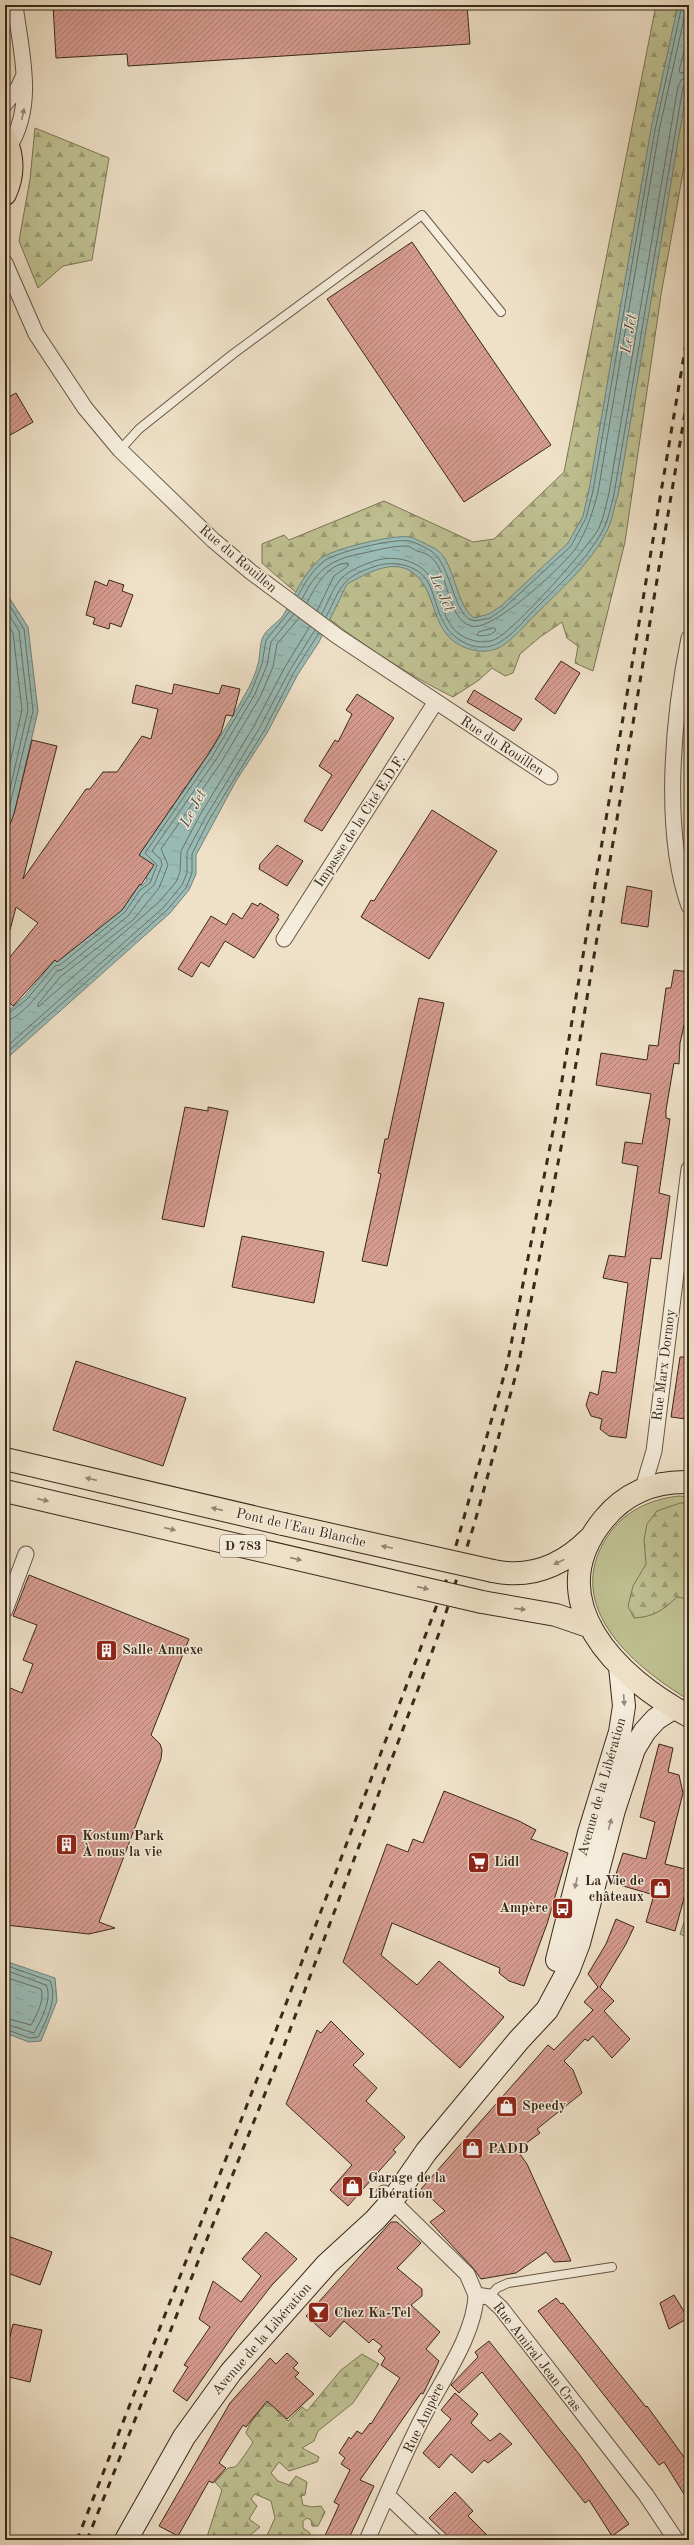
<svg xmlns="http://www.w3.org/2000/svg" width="694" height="2545" viewBox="0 0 694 2545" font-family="'Old Standard TT',serif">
<defs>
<pattern id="forest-firs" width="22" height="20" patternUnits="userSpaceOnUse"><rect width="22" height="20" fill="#bfc192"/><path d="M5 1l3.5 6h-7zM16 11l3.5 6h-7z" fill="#9c9d76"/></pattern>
<pattern id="water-ripples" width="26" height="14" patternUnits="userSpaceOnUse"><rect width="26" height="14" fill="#9abdb8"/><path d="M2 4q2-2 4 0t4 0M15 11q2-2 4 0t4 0" fill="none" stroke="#85a29e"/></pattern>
<pattern id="building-hatch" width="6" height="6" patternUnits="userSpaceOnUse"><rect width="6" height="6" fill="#d69b90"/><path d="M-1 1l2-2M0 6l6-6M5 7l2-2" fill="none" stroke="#ae7e75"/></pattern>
</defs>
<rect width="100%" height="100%" fill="#efe1c8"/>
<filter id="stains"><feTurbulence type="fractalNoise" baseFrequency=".005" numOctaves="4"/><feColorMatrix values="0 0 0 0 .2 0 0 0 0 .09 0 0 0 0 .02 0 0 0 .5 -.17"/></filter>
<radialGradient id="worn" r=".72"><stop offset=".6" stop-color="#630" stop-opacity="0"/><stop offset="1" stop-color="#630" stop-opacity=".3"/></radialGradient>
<!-- grass -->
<path fill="#bfc192" stroke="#7b7556" d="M 680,1496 L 689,1497 L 689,1700 C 631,1665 557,1602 612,1530 C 628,1509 655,1498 680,1496 Z"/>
<!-- forest -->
<path fill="url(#forest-firs)" stroke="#7b7556" d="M 656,5 L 689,5 L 689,139 L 661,295 L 625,542 L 593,671 L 575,663 L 578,646 L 567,638 L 562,622 L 540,637 L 520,654 L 513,673 L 505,676 L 492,668 L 479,680 L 453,697 C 384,663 320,615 262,563 L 262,544 L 284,535 L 289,540 L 384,501 L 473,542 L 494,539 L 564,472 Z
M 35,128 L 109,158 L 92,260 L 63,266 L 38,288 L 19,241 L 30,179 Z
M 680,1503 L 689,1503 L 689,1599 L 677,1597 C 663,1610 654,1617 634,1618 L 628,1606 L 633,1586 L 646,1564 L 644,1540 L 647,1524 L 657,1511 Z
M 689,1908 L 689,1935 L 686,1937 L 680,1934 Z
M 362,2354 L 379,2364 L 353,2403 L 318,2431 L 314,2441 L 302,2448 L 319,2457 L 317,2462 L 289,2471 L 279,2462 L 271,2473 L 278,2481 L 289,2485 L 296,2476 L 307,2482 L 305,2495 L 301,2496 L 303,2505 L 312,2507 L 321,2506 L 325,2512 L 318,2526 L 312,2526 L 311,2520 L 307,2518 L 303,2521 L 303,2528 L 310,2533 L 309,2540 L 265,2540 L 275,2518 L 271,2501 L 255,2494 L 251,2499 L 257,2506 L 249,2519 L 260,2527 L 248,2537 L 249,2540 L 206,2540 L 222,2490 L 215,2482 L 228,2468 L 235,2467 C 241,2461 249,2449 253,2442 L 246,2433 C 251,2417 267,2404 278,2391 L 285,2396 L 277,2411 L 288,2421 L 302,2407 L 307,2411 L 341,2370 Z"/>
<!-- water -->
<path fill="url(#water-ripples)" stroke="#728279" d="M 678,5 L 689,5 L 689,77 L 618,495 C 614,507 612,522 606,533 C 590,564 560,590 535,615 C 525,625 514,638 502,646 C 489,654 471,652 458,644 C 430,628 437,589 412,572 C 392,558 366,574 347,584 L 319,642 L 298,674 L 267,733 L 236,781 L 196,855 L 196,874 L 189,890 L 170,913 L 5,1060 L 5,1014 L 24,997 L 55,960 L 57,962 L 122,910 L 140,884 L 142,886 L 147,880 L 142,858 L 139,855 C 176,801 216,748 247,691 C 252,682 257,670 259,660 C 260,653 260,645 262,639 C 266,628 279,623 284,614 C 295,595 303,574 320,559 C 331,549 395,534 410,537 C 417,539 425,544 432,547 C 456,557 453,602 474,618 L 489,614 L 501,606 L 568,543 L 583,516 L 589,490 L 651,129 Z
M 5,591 L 28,627 L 38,711 L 14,814 L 5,837 Z
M 5,1961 L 55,1978 L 57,2001 L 41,2041 L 29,2042 L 5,2033 Z"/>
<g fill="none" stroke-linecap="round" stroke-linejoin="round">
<!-- shore -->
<path stroke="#687369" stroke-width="1" d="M 689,31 L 679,71 L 681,73 L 689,72
M 298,596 C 304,584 312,571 323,562 C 334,552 395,538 409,541 C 415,542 426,548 431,551 C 452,564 453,619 475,621 L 490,618 L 503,609 L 571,546 L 586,518 L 593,491 L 655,130 L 682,5
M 5,598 L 24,629 L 33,711 L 5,825
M 302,599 C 317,569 331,559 364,553 C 378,550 392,546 406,546 C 410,546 413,549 417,551 C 421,552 425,553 428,555 C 450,568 445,618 471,626 C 492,633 564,565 576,548 C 587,530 593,512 598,492 L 659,131 L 687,5
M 307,603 C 314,588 328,563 348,563 L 348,566 L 334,576 L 317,611
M 5,608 L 19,631 L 28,710 L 5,811
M 322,614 C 338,581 337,574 374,561 C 396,554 423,561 434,583 C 443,601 443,626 464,637 C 475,642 485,644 496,639 C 513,631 590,546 599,528 C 604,517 606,504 609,493 L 678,86 L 682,79 L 689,78
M 326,617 C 342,586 340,578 376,566 C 395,560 421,565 430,586 C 438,606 440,628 460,640 C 471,648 488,650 500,642 C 512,635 523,622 533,611 C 557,587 585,562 602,532 C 608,521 611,506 614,494 L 682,93 L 684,85 L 689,83
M 299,618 L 277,644 L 273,667 L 260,697 L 222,761 L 161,849 L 168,865 L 159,888 L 133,920 L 60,977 L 38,1004 L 38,1007 L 159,902 L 176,882 L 180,872 L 181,851 L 200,815 L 254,726 L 285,667 L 310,626
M 5,619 L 13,633 L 22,710 L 5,785
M 494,628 L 496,630 C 493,635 483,637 477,635 L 479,632 Z
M 5,1016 L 26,1000 L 55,966 L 60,965 L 125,912 L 140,890 L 150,883 L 157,865 L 145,853 L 213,755 L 251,692 L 262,664 L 266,640 L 290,611
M 5,1021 C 21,1020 47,983 57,971 L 63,969 L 128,916 L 143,895 L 154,885 L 162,865 L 161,860 L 152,851 L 217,758 L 255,694 L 267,665 L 271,642 L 294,614
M 5,1048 L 164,907 L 182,885 L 187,873 L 187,852 L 205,818 L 259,729 L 290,670 L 315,630
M 5,1054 L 167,910 L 186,888 L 192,873 L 192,854 L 209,820 L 264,731 L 294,672 L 319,633
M 5,1965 L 50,1981 C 58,1999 46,2021 38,2037 L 30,2038 L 5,2029
M 5,1970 L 46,1985 C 53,1999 41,2020 34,2033 L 5,2024
M 5,1977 L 41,1989 C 45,2000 36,2016 31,2025 L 5,2018"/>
</g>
<!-- building -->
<path fill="url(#building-hatch)" stroke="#37291a" d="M 53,5 L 467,5 L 470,44 L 128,66 L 127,54 L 56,58 Z
M 412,242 L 551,445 L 464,502 L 327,299 Z
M 16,393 L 33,422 L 5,438 L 5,399 Z
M 109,580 L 124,585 L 122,591 L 133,595 L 121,627 L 110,623 L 109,629 L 93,624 L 95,618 L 86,615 L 95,581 L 107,586 Z
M 561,661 L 580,673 L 555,714 L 535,699 Z
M 174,684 L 219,694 L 222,685 L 240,689 L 233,716 L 226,715 L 221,733 L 209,753 L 139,855 L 154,865 L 141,885 L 140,884 L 122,910 L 57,962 L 55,960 L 13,1006 L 5,998 L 5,963 L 38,923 L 16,907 L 10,930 L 5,929 L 5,837 L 14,814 L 32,740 L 57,746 L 23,879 L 86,789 L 90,789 L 103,772 L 117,772 L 142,736 L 151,739 L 158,709 L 132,703 L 136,685 L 172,694 Z
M 474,690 L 522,719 L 514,731 L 467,702 Z
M 357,694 L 394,718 L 322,831 L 304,821 L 332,775 L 319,766 L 335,740 L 338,742 L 352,714 L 346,710 Z
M 432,810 L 497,851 L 429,959 L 361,917 L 371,900 L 374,901 Z
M 277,845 L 303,861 L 287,886 L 259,869 L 260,864 Z
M 627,886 L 652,891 L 648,927 L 621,923 Z
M 252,903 L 258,906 L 260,903 L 279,915 L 277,918 L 279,919 L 254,958 L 225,941 L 209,967 L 201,962 L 192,977 L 178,969 L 211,916 L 226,925 L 233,913 L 242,919 Z
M 674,970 L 689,972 L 689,1004 L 680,1043 L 679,1064 L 674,1063 L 666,1110 L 666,1118 L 670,1119 L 659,1193 L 670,1196 L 661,1259 L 651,1258 L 626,1438 L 609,1436 L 600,1429 L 602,1419 L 591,1416 L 586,1405 L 590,1392 L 598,1395 L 602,1371 L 616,1373 L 628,1283 L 603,1278 L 609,1255 L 625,1257 L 638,1166 L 622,1163 L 625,1142 L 642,1144 L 651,1094 L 596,1085 L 601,1053 L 647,1060 L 649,1045 L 658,1046 L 666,988 L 671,988 Z
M 419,998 L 444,1003 L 387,1266 L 362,1261 L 381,1174 L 378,1173 L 385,1139 L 388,1139 Z
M 185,1107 L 208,1111 L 208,1107 L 228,1111 L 204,1227 L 162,1219 Z
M 242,1236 L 324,1252 L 314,1303 L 232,1287 Z
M 680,1357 L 689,1357 L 689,1403 L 686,1419 L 671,1417 Z
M 76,1361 L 186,1398 L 163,1466 L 53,1430 Z
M 29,1575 L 189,1639 L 151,1735 L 160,1744 L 162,1750 L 161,1759 L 99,1922 L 115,1928 L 89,1934 L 5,1925 L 5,1696 L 8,1687 L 22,1693 L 33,1664 L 23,1660 L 37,1625 L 13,1616 Z
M 659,1744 L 673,1748 L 668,1772 L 679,1775 L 683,1793 L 665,1864 L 689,1870 L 689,1880 L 675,1931 L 646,1922 L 654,1895 L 613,1883 L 623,1853 L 646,1859 L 655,1822 L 640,1817 Z
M 444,1791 L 519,1821 L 536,1830 L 531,1839 L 568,1853 L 547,1924 L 524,1986 L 509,1981 L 499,1973 L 500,1968 L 392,1923 L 381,1955 L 395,1967 L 417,1985 L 439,1961 L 504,2017 L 460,2068 L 343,1962 L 387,1844 L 408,1852 L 413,1839 L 423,1843 Z
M 616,1919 L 634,1927 L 626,1944 L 600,1987 L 614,2001 L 604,2011 L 630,2039 L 612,2058 L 593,2036 L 588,2041 L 585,2039 L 564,2061 L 573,2070 L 582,2093 L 537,2129 L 540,2133 L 517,2150 L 527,2164 L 571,2261 L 554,2262 L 546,2252 L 516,2273 L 481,2279 L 473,2268 L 430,2222 L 445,2211 L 421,2189 L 548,2045 L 554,2050 L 593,2010 L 584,2002 L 598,1987 L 588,1974 L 606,1944 Z
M 331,2021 L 364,2054 L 353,2065 L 377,2088 L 366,2101 L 405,2137 L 393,2150 L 396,2152 L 348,2206 L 330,2190 L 352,2165 L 286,2104 L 317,2030 L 321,2033 Z
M 391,2222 L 397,2222 L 421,2243 L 397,2268 L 422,2289 L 422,2296 L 411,2305 L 440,2332 L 426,2349 L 439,2361 L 423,2394 L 421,2393 L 360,2480 L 374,2486 L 348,2540 L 323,2540 L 339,2505 L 334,2502 L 350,2470 L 341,2464 L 345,2458 L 339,2453 L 349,2437 L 351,2439 L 357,2431 L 362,2434 L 370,2423 L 371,2424 L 400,2378 L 381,2365 L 385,2358 L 378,2351 L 382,2346 L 373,2339 L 369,2343 L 344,2321 L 330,2337 L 306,2316 Z
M 266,2232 L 297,2259 L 272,2285 L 236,2331 L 187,2401 L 173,2391 L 188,2367 L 184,2365 L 210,2327 L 199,2319 L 213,2281 L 241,2302 L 261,2276 L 242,2259 Z
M 5,2235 L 52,2252 L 40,2285 L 5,2272 Z
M 674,2295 L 688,2318 L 669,2329 L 660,2303 Z
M 556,2298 L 561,2304 L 563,2303 L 646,2407 L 647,2406 L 689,2464 L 689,2502 L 664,2462 L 659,2465 L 538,2311 Z
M 13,2324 L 42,2330 L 30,2382 L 5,2376 L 5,2357 Z
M 489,2341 L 579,2454 L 629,2524 L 612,2536 L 589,2500 L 585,2503 L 482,2372 L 459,2393 L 451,2385 L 478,2357 L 475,2352 Z
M 287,2353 L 298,2363 L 293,2368 L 299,2373 L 295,2377 L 314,2394 L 287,2419 L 267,2401 L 246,2427 L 243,2425 L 219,2463 L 226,2468 L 213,2483 L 209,2481 L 178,2536 L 159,2526 L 230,2403 L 270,2358 L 276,2364 Z
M 455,2393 L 478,2414 L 471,2423 L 490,2441 L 500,2433 L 512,2444 L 488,2463 L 484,2460 L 472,2473 L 451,2454 L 439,2468 L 423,2453 L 451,2419 L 441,2410 Z
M 455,2492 L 473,2511 L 468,2516 L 492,2540 L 452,2540 L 429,2518 Z"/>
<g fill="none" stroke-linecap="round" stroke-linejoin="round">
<defs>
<path id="lane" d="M 120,450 L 139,429 L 233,354 L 422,215 L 501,312
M 489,2297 L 497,2288 L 508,2283 L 612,2267"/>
<path id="street" d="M 5,104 L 18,88 L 23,77
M 9,147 C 36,104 21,53 15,5
M 5,263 L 36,334 L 85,408 L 120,450 L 213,540 L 251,572 L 337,636 L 550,777
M 689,638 C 673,716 662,830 689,906
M 284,939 L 435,703
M 643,1488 L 654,1451 L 689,1169
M 5,1610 L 26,1554
M 384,2193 L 467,2274 L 476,2295 L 489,2297 L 501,2308 L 646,2495 L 676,2540
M 387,2495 L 434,2540
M 367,2540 C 386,2498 403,2455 424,2415 C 442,2380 475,2334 476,2295"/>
<path id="secondary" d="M 557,1960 L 589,1833 L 620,1732 L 624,1706 L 620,1667
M 126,2540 L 184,2437 L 231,2372 L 327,2264 L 375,2220 L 392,2201 L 426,2152 L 519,2040 L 547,2010 L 569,1969 L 579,1943 L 614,1810 L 634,1749 L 645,1731 L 656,1719 L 673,1708"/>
<path id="primary" d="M 5,138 C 14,158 14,175 5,194
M 5,1459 L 283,1524
M 689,1482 C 655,1481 626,1492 604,1519 C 537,1600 617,1678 689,1716
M 493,1571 C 531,1579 562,1566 589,1539
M 482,1602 L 556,1615 L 591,1627"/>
</defs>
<!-- lane casing -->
<use href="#lane" stroke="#655746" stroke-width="10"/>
<!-- street casing -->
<use href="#street" stroke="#655746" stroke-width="17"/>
<!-- secondary casing -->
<use href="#secondary" stroke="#37291a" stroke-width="24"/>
<!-- primary casing -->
<use href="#primary" stroke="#37291a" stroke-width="24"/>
<!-- lane -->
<use href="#lane" stroke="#f5ecdb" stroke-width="8"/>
<!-- street -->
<use href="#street" stroke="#f5ecdb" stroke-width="15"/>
<!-- secondary -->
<use href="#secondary" stroke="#f5ecdb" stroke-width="22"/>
<!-- primary -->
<use href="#primary" stroke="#efe1c8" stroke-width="22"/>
<!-- rail -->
<path stroke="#37291a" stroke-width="3" stroke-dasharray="7 7" stroke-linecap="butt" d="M 77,2540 L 270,2046 L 446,1581 L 507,1365 L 556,1116 L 689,326
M 87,2540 L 282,2051 L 441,1628 L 474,1525 L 518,1367 L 567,1117 L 689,389"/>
<defs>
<path id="primary-bridge" d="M 5,1491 L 482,1602
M 283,1524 L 493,1571"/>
</defs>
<!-- primary-bridge casing -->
<use href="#primary-bridge" stroke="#37291a" stroke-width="24" stroke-linecap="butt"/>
<!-- primary-bridge -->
<use href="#primary-bridge" stroke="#efe1c8" stroke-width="22"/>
</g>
<!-- one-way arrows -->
<defs><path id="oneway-solid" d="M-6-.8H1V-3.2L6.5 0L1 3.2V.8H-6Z"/></defs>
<g fill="#968a7a">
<use href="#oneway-solid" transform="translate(23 114) rotate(-79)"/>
<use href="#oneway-solid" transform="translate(624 1700) rotate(86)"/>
<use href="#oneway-solid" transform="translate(610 1824) rotate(-75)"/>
<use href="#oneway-solid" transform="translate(576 1883) rotate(103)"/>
</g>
<g fill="#938571">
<use href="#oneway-solid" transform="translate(91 1479) rotate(-167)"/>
<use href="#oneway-solid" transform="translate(43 1500) rotate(13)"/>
<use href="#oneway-solid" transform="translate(217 1509) rotate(-167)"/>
<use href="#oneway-solid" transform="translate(170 1529) rotate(13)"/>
<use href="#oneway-solid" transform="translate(387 1547) rotate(-168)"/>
<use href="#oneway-solid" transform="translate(296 1559) rotate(13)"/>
<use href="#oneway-solid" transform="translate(559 1562) rotate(154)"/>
<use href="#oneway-solid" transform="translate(423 1588) rotate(13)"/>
<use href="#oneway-solid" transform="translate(520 1609) rotate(6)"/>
</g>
<!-- icons -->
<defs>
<symbol id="building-square" viewBox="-11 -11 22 22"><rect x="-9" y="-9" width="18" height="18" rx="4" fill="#8f2418" stroke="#f5ecdb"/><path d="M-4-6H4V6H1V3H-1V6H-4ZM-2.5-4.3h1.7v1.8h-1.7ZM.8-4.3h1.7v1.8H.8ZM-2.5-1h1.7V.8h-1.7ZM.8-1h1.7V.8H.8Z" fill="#fff"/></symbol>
<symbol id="supermarket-square" viewBox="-11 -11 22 22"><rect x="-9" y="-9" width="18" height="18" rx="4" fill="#8f2418" stroke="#f5ecdb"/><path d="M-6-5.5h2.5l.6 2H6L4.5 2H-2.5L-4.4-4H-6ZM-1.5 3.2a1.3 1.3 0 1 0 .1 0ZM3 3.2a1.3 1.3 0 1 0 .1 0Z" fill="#fff"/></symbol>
<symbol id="shop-square" viewBox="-11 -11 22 22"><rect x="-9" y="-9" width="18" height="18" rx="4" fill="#8f2418" stroke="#f5ecdb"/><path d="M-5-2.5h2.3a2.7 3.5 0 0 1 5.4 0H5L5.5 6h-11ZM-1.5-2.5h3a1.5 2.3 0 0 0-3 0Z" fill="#fff"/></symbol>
<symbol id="bus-square" viewBox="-11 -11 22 22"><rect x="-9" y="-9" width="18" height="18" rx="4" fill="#8f2418" stroke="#f5ecdb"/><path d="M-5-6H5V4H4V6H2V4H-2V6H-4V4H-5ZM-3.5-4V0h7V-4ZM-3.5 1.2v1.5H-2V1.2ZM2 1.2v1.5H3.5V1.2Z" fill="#fff"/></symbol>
<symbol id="bar-square" viewBox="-11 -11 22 22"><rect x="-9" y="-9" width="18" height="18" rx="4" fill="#8f2418" stroke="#f5ecdb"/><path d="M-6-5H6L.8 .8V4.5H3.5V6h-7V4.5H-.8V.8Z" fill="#fff"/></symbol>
</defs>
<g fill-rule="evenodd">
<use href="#building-square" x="94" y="1638" width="25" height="25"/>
<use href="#building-square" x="54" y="1832" width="25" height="25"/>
<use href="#supermarket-square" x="466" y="1850" width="25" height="25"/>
<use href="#shop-square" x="648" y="1876" width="25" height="25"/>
<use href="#bus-square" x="550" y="1896" width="25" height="25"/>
<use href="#shop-square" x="494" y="2094" width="25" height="25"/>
<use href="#shop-square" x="460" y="2136" width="25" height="25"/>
<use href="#shop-square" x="340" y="2174" width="25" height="25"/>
<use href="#bar-square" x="306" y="2300" width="25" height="25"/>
</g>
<g text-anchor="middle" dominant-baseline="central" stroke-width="3" stroke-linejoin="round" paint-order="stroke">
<!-- shield labels -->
<rect fill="#f5ecdb" stroke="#706454" stroke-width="1" x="220" y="1535" width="46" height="22" rx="3"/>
<g font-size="13" font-weight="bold" fill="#37291a">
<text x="243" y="1546">D 783</text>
</g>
<!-- street labels -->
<g font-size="14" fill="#37291a" stroke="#f5ecdb">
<text transform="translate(238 559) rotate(40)">Rue du Rouillen</text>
<text transform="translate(502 746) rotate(33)">Rue du Rouillen</text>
<text transform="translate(360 821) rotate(-57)">Impasse de la Cité E.D.F.</text>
<text transform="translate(664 1365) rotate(-83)">Rue Marx Dormoy</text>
<text transform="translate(301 1528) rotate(13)">Pont de l'Eau Blanche</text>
<text transform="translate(602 1787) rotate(-74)">Avenue de la Libération</text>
<text transform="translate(262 2339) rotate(-49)">Avenue de la Libération</text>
<text transform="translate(537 2357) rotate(52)">Rue Amiral Jean Cras</text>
<text transform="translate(424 2418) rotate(-64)">Rue Ampère</text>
</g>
<!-- poi labels -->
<g font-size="14" font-weight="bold" fill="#37291a" stroke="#f5ecdb" text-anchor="start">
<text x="122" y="1650">Salle Annexe</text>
<text x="82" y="1836">Kostum Park<tspan x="82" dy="16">À nous la vie</tspan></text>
<text x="494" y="1862">Lidl</text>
<text x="644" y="1881" text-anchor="end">La Vie de<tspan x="644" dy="16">châteaux</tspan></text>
<text x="548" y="1908" text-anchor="end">Ampère</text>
<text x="522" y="2106">Speedy</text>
<text x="488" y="2149">PADD</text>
<text x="368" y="2178">Garage de la<tspan x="368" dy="16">Libération</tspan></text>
<text x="334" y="2313">Chez Ka-Tel</text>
</g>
<!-- water labels -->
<g font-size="15" font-style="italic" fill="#504e42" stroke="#f5ecdb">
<text transform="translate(630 334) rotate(-80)">Le Jet</text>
<text transform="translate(441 593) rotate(67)">Le Jet</text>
<text transform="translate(194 809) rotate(-62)">Le Jet</text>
</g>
</g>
<!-- margin -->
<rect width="694" height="2545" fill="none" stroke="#efe1c8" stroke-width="20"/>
<rect x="6" y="6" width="682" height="2533" fill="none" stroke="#37291a" stroke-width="2"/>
<rect x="10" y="10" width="674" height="2525" fill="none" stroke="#37291a"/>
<rect width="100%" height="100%" filter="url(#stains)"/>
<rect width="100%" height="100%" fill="url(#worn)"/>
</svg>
